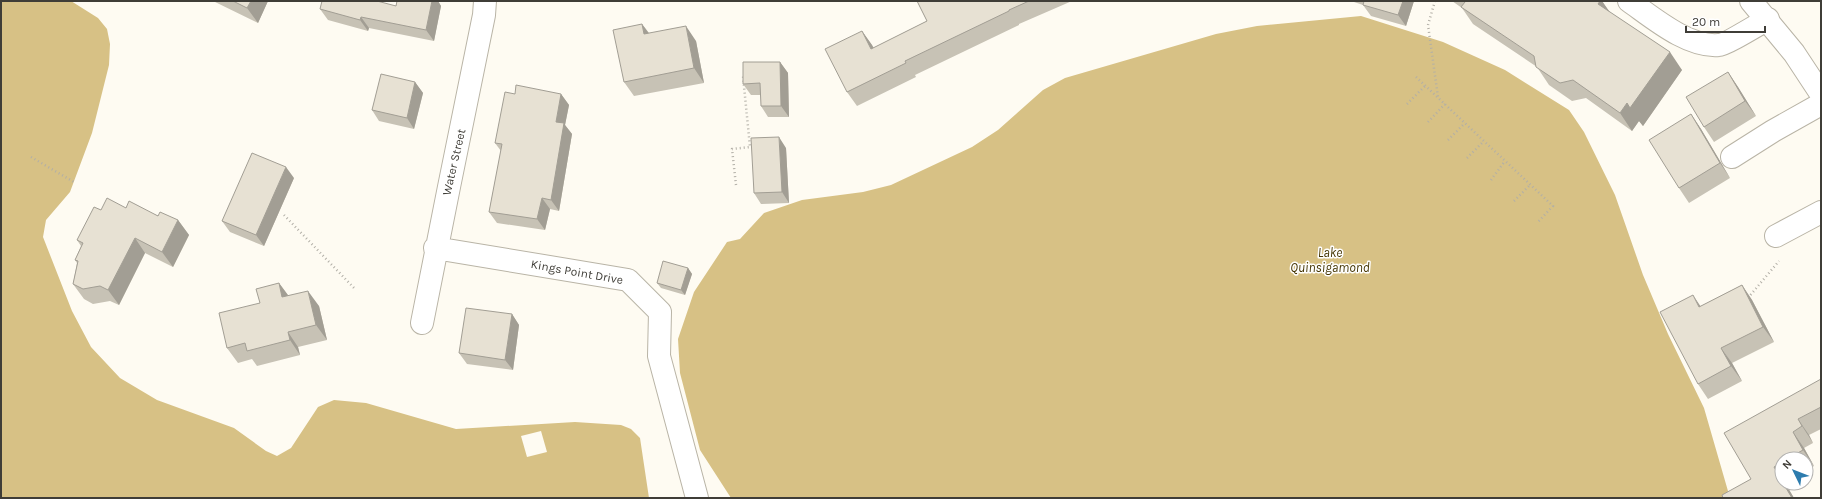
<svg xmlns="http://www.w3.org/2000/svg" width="1822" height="499" viewBox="0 0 1822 499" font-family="Karla,sans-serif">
<rect width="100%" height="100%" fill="#fefbf2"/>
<!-- water -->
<path fill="#d7c185" d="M 1,1 L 71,1 L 98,18 L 107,29 L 110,44 L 109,65 L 92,133 L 70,192 L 46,220 L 43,237 L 72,311 L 91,347 L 120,378 L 157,400 L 234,428 L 266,451 L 277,456 L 291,448 L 318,407 L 334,400 L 366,403 L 456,429 L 575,422 L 621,425 L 631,429 L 640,438 L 649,498 L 1,498 Z
M 1361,16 L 1443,42 L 1505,70 L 1569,110 L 1584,132 L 1615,195 L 1643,275 L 1668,334 L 1704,408 L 1730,498 L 731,498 L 700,450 L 680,373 L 678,339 L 694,292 L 727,242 L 740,239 L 764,213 L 802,200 L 863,192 L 891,185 L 972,147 L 998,130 L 1043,90 L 1065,78 L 1216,34 L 1257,26 Z"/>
<!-- pier -->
<path fill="#fefbf2" d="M 541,431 L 547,452 L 527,457 L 521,436 Z"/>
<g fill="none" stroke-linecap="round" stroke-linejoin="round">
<defs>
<path id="minor" d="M 1629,1 C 1652,17 1688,48 1719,45 C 1725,45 1759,24 1768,19
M 1732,157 L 1773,131 L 1821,104
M 1776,236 L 1821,212
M 435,248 L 628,280 L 660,312 L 659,356 L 697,498
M 422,323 C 442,220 463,118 484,15 L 485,1"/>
<path id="major" d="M 1751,1 L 1794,53 L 1821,94"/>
</defs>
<!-- minor casing -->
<use href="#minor" stroke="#b9b4a6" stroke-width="24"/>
<!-- major casing -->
<use href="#major" stroke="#b9b4a6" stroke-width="24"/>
<!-- path -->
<path stroke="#b2afa7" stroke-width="2.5" stroke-dasharray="1 3" stroke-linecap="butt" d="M 1435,1 L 1428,25 L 1438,97
M 1416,77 L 1553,206 L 1537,223
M 1407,104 L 1425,86
M 1428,122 L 1445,104
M 1448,140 L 1465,123
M 31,157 L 74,182
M 1467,158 L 1484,141
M 1491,180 L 1505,161
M 736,185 L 732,149 L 750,147 L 743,76 L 745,75
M 1514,201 L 1530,185
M 284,215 L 355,289
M 1748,298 L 1779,261"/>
<!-- minor -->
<use href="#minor" stroke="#fff" stroke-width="22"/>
<!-- major -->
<use href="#major" stroke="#fff" stroke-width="22"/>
</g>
<!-- wall -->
<path fill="#c7c2b5" d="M 213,1 L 268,1 L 258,23 Z
M 397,1 L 438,1 L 441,6 L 434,41 L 369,28 L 368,31 L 328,20 L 320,9 L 396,6 Z
M 917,1 L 1072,1 L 1019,24 L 1019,25 L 915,75 L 916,77 L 857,106 L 847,92 L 862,31 L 874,48 L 927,21 Z
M 1353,1 L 1414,1 L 1406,26 L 1371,16 L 1363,5 L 1354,2 Z
M 1452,1 L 1602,1 L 1609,12 L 1682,70 L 1643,126 L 1639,121 L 1632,131 L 1586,98 L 1572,101 L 1549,85 L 1537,67 L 1473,24 L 1462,8 Z
M 642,24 L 649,33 L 696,41 L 704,83 L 634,96 L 624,82 Z
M 780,62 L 788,73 L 789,117 L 768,117 L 761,106 L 761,95 L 751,95 L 743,84 Z
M 1728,72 L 1738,87 L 1756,116 L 1714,142 L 1704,127 Z
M 415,82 L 423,93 L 414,129 L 379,121 L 372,110 Z
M 515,94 L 561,94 L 569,105 L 565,125 L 572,134 L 559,211 L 550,209 L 545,230 L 497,223 L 489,212 L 501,151 L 495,143 Z
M 1691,114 L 1701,129 L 1730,178 L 1689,203 L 1679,188 Z
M 786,148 L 789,203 L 761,204 L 754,193 Z
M 294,178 L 264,246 L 230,232 L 222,221 Z
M 126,208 L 178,220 L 189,235 L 173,267 L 145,253 L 119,305 L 110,301 L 93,304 L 84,299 L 73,284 L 77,263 L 75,260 L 81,246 L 77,240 L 101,210 Z
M 688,268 L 692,274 L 685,295 L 661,288 L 657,283 Z
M 279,283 L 288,295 L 319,306 L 327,340 L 298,347 L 300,355 L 257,366 L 252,359 L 238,363 L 227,348 L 260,303 Z
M 1742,285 L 1752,300 L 1774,342 L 1732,363 L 1742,381 L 1708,399 L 1698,384 L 1701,306 Z
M 512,314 L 519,325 L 513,370 L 467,364 L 459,353 Z
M 1821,379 L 1821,429 L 1809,435 L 1813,443 L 1804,448 L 1814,466 L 1806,471 L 1806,459 L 1782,459 L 1782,483 L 1785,483 L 1794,498 L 1723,498 L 1751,479 Z"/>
<!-- shaded-wall -->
<path fill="#a29e94" d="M 251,1 L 268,1 L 258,23 L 247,8 Z
M 432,1 L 438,1 L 441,6 L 434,41 L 426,30 Z
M 1403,1 L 1414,1 L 1406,26 L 1398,15 Z
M 1600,1 L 1602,1 L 1614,18 L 1598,4 Z
M 361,17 L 369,28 L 368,31 L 360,20 Z
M 642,24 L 653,39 L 644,34 Z
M 686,26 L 696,41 L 704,83 L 694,68 Z
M 862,31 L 872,45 L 881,63 L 871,49 Z
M 1670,52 L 1682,70 L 1643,126 L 1639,121 L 1632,131 L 1620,113 L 1627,103 Z
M 780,62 L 788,73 L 789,117 L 781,106 Z
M 1728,72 L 1738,87 L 1756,116 L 1745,101 Z
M 415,82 L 423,93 L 414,129 L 407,118 Z
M 561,94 L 569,105 L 565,125 L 572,134 L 559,211 L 551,200 L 556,122 Z
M 1691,114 L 1701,129 L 1730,178 L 1720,163 Z
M 779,137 L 786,148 L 789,203 L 782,192 Z
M 286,167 L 294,178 L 264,246 L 256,235 Z
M 542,198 L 550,209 L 545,230 L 537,219 Z
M 178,220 L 189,235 L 173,267 L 162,252 Z
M 135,238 L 145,253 L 119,305 L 108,290 Z
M 688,268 L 692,274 L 685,295 L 681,290 Z
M 279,283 L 290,298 L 282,297 Z
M 1742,285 L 1752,300 L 1774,342 L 1763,327 Z
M 308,291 L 319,306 L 327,340 L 316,325 Z
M 1693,295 L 1703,310 L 1699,307 Z
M 512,314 L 519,325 L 513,370 L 505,360 Z
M 288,332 L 298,347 L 300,355 L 290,340 Z
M 1721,348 L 1732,363 L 1742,381 L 1731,366 Z
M 1798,419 L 1809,435 L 1813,443 L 1802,426 Z
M 1793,432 L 1804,448 L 1814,466 L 1803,450 Z
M 1774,467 L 1782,478 L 1782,481 Z
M 1783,483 L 1785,483 L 1794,498 L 1792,498 Z"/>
<!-- building -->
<path fill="#e7e1d3" stroke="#a29e94" d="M 233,1 L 251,1 L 247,8 Z
M 322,1 L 377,1 L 396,6 L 397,1 L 432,1 L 426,30 L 361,17 L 360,20 L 320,9 Z
M 917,1 L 1029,1 L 1009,10 L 1009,11 L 905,61 L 906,63 L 847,92 L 825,49 L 862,31 L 871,49 L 927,21 Z
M 1364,1 L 1403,1 L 1398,15 L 1363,5 Z
M 1465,1 L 1600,1 L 1598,4 L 1670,52 L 1630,108 L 1627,103 L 1620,113 L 1573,80 L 1560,83 L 1536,67 L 1534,56 L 1461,7 L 1465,2 Z
M 642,24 L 644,34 L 686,26 L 694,68 L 624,82 L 613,30 Z
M 743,62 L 780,62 L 781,106 L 761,106 L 760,83 L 743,84 Z
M 1728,72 L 1745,101 L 1704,127 L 1686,97 Z
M 381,74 L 415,82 L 407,118 L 372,110 Z
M 516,85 L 561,94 L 556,122 L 564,123 L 551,200 L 542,198 L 537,219 L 489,212 L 502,144 L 495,143 L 505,92 L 515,94 Z
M 1691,114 L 1720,163 L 1679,188 L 1649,140 Z
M 779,137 L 782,192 L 754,193 L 751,138 Z
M 252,153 L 286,167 L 256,235 L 222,221 Z
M 107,198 L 126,208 L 129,201 L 158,216 L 160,212 L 178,220 L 162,252 L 135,238 L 108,290 L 100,286 L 83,289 L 73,284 L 78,261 L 75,260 L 83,243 L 77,240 L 94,207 L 101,210 Z
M 663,261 L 688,268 L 681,290 L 657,283 Z
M 279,283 L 282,297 L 308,291 L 316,325 L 288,332 L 290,340 L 247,351 L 245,343 L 227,348 L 219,313 L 260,303 L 256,289 Z
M 1742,285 L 1763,327 L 1721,348 L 1731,366 L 1698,384 L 1660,312 L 1693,295 L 1699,307 Z
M 466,308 L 512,314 L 505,360 L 459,353 Z
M 1821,379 L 1821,407 L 1798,419 L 1802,426 L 1793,432 L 1803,450 L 1787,459 L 1782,459 L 1782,462 L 1774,467 L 1782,481 L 1782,483 L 1783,483 L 1792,498 L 1723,498 L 1722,495 L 1751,479 L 1724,433 Z"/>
<g text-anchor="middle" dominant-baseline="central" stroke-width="3" stroke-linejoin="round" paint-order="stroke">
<!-- street labels -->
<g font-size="12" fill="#3f3d37" stroke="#fff">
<text transform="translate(454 162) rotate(-77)">Water Street</text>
<text transform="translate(577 272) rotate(10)">Kings Point Drive</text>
</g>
<!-- water labels -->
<g font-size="13" font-style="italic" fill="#443502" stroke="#fff">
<text x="1330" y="252">Lake<tspan x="1330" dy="15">Quinsigamond</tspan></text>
</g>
</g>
<!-- border -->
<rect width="1822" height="499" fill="none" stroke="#3f3d37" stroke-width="4"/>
<!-- north arrow -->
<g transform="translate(1794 471) rotate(313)"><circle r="19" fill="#ffffff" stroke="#b2b1af"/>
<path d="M0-3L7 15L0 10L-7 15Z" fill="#2d7cae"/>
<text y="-6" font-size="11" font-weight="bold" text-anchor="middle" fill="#3f3d37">N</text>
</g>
<!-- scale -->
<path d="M1686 26v6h79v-6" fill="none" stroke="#3f3d37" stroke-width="2"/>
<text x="1692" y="26" font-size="12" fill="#3f3d37" stroke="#ffffff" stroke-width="3" paint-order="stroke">20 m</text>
</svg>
